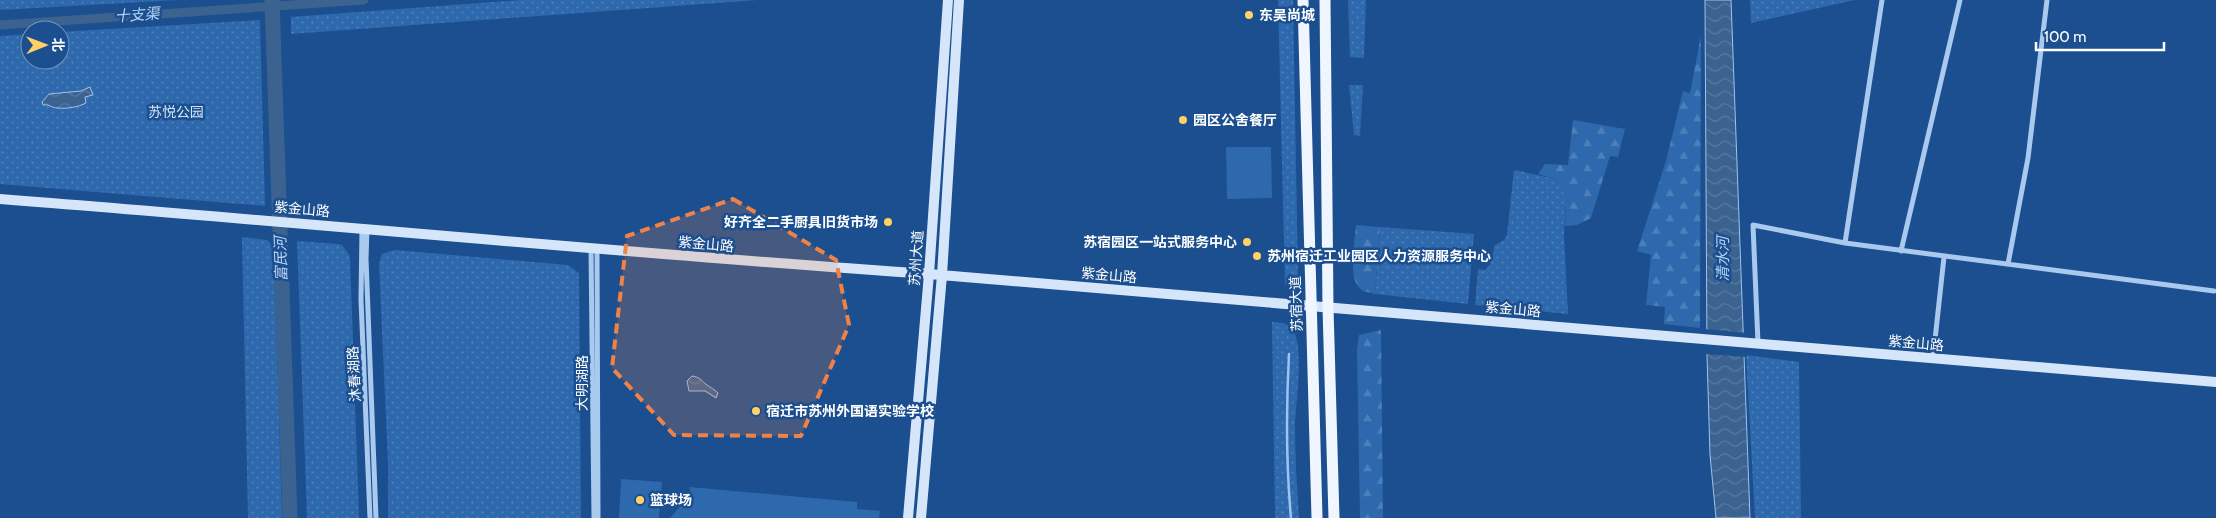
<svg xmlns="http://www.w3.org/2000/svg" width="2216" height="518" viewBox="0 0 2216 518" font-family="Cabin,'Noto Sans SC',sans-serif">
<defs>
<pattern id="green-dots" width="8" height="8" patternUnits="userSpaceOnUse" patternTransform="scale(1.25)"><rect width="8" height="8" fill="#2e69ad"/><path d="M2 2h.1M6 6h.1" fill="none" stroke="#4d80b9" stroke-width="1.8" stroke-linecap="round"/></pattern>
<pattern id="forest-firs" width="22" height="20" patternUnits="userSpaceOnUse" patternTransform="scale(1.25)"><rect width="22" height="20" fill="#2e69ad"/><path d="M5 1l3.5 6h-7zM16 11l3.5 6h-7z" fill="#4d80b9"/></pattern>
<pattern id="water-waves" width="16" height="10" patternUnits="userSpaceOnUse" patternTransform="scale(1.25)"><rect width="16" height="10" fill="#3c6290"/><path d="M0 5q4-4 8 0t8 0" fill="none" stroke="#597aa1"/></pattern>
</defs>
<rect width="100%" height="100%" fill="#1b4f8f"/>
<!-- green -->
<path fill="url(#green-dots)" d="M 0,0 L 178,0 L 0,10 Z
M 521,0 L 758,0 L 291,34 L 291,17 Z
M 1278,0 L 1293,0 L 1298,279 L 1293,285 L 1285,285 Z
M 1348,0 L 1366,0 L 1364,58 L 1350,57 Z
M 1750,0 L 1855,0 L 1751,23 Z
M 260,20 L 265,206 L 0,184 L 0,36 L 30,34 L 30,60 L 60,60 L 60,32 Z
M 1349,85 L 1363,85 L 1360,136 L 1354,135 Z
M 1514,170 L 1556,179 L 1564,191 L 1566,201 L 1564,235 L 1568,314 L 1475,305 L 1478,269 L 1485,270 C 1493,263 1493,256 1494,246 L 1504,240 L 1507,234 Z
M 1380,227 L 1474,234 L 1468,304 L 1375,294 Z
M 242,237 L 267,240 L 274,247 L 282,518 L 248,518 Z
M 297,241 L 338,244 L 342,245 L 350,256 L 359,518 L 307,518 Z
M 395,250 L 568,265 L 579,273 L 581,518 L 388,518 L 388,464 L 379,263 L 382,254 Z
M 1272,322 C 1280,323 1288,322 1293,330 C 1304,347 1296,403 1295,425 C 1295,456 1297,487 1299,518 L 1275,518 Z
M 1746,355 L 1799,362 L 1801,518 L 1755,518 Z"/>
<!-- forest -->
<path fill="url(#forest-firs)" d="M 1701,35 L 1700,328 L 1664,324 L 1665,307 L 1646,305 L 1651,255 L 1637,251 L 1666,161 L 1683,91 L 1690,93 Z
M 1573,120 L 1625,129 L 1618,157 L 1610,156 L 1591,218 L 1577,225 L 1565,226 C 1566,207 1567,195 1556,179 L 1538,174 L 1545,164 L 1568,165 Z
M 1356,225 L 1380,227 L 1375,294 C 1368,292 1361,292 1357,285 C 1349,273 1355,239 1356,225 Z
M 1381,330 L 1383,518 L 1360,518 L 1357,349 L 1359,335 Z"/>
<!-- pitch -->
<path fill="#2e69ad" d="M 1226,147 L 1271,147 L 1272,198 L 1227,199 Z
M 621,479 L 662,482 L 659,518 L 619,518 Z
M 690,487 L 857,502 L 857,509 L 880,511 L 879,518 L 670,518 L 685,501 L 689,502 Z"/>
<!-- water -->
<path fill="url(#water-waves)" stroke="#9cc4f0" d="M 1705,0 L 1731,0 L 1750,518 L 1716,518 L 1710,455 L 1707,355 Z
M 90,87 L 93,95 L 85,97 L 86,103 C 79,107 66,109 58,108 C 51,108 50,104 43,105 L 42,102 L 49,94 L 81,91 Z
M 692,376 C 701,377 702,382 707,385 C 711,388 714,389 718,393 L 716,398 L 705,391 L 689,391 L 687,381 Z"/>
<!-- pier -->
<path fill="#1b4f8f" d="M 1704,329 L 1746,333 L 1747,357 L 1705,354 Z"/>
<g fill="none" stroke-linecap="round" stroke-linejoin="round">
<!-- stream -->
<path stroke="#9cc4f0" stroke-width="2.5" d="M 1289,354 C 1286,409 1286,463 1291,518"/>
<!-- canal -->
<path stroke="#3c6290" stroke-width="9" d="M 0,25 L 364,0"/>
<!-- river -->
<path stroke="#3c6290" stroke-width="15" d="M 272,0 L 290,518"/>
<!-- street -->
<path stroke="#a9c9ee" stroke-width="5" d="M 1882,0 L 1845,243 L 2214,291
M 362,229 L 361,300 L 370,518
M 367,229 L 366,259 L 376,518
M 591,249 L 594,518
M 597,249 L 598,518
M 1901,251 L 1960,0
M 2008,264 L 2028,158 L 2047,0
M 1758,343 L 1753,225 L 1845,243
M 1933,358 L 1944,257"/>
<!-- secondary -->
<path stroke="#d6e6fa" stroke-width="10" d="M 0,199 C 310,223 619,253 929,274 L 2216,382
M 908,518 L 929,274 L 948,0
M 921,518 L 942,275 L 959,0"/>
<!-- primary -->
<path stroke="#f0f6ff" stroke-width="11" d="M 1303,0 L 1317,518
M 1325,0 L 1328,308 L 1334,518"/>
</g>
<!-- marked area -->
<path fill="#ee8249" fill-opacity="0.2" stroke="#ee8249" stroke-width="4" stroke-dasharray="10 6" stroke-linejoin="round" d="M 733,199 L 836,260 L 849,325 L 801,436 L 674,435 L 612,368 L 627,236 Z"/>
<!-- markers -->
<g fill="#ffd166" stroke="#1b4f8f" stroke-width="2">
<circle cx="1249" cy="15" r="5"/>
<circle cx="1183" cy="120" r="5"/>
<circle cx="888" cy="222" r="5"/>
<circle cx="1247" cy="242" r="5"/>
<circle cx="1257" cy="256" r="5"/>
<circle cx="756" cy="411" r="5"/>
<circle cx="640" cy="500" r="5"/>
</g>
<g text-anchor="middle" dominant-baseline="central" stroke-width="5" stroke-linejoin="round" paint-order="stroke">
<!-- poi labels -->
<g font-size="14" font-weight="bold" fill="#fff" stroke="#1b4f8f" text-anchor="start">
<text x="1259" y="15">东吴尚城</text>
<text x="1193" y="120">园区公舍餐厅</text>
<text x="878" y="222" text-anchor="end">好齐全二手厨具旧货市场</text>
<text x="1237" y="242" text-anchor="end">苏宿园区一站式服务中心</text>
<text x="1267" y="256">苏州宿迁工业园区人力资源服务中心</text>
<text x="766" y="411">宿迁市苏州外国语实验学校</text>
<text x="650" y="500">篮球场</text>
</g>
<!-- park labels -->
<g font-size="14" fill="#cfe3fa" stroke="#1b4f8f">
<text x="176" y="112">苏悦公园</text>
</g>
<!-- street labels -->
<g font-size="14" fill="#fff" stroke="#1b4f8f">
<text transform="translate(302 209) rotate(5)">紫金山路</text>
<text transform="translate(706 244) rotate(5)">紫金山路</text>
<text transform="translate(916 258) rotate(-86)">苏州大道</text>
<text transform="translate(1109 275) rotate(5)">紫金山路</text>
<text transform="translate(1296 304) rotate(-92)">苏宿大道</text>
<text transform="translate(1513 309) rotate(5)">紫金山路</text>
<text transform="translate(1916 343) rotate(5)">紫金山路</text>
<text transform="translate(354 374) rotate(-93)">沐春湖路</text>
<text transform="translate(582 383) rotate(-90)">大明湖路</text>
</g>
<!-- water labels -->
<g font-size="15" font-style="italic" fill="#b5d3f5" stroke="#1b4f8f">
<text transform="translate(137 15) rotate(-4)">十支渠</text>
<text transform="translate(281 259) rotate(-92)">富民河</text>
<text transform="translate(1723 259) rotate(-90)">清水河</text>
</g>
</g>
<!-- north arrow -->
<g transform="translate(45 45) rotate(89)"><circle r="24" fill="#1b4f8f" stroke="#7695bc"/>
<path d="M0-4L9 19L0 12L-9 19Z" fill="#ffd166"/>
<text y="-8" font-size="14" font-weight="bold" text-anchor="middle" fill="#ffffff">北</text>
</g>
<!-- scale -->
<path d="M2036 42v8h128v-8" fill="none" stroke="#ffffff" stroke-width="2.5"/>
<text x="2044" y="42" font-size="15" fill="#ffffff" stroke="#1b4f8f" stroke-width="4" paint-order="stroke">100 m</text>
</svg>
